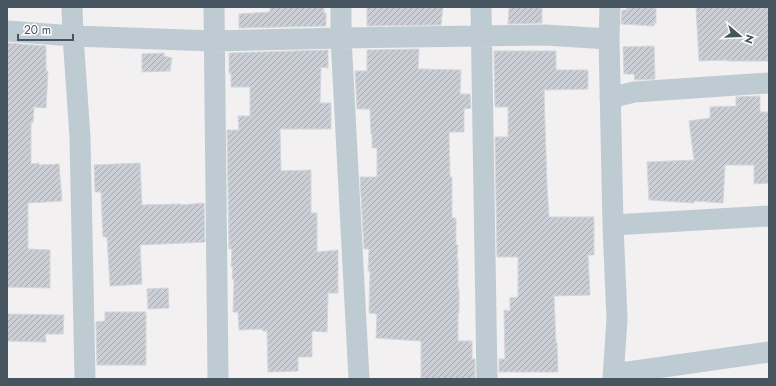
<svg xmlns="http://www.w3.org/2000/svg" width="776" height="386" viewBox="0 0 776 386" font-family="Jost,sans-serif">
<defs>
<pattern id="building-hatch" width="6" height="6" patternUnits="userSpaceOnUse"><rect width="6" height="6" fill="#cbcfd5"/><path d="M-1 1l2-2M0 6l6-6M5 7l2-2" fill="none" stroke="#a7abb0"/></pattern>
</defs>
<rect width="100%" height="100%" fill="#f2f0f0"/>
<!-- building -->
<path fill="url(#building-hatch)" stroke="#d3d6dc" d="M 270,7 L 324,7 L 324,13 L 326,13 L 326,26 L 239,28 L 239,14 L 270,12 Z
M 367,7 L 443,7 L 441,25 L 367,26 Z
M 509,7 L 542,7 L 542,23 L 508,24 Z
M 627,7 L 656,7 L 656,23 L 654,23 L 654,26 L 621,24 L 622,10 L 627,10 Z
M 696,7 L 769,7 L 769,61 L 727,61 L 727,60 L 699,61 Z
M 7,43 L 46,46 L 46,71 L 48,71 L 46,108 L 34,107 L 33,123 L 31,123 L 31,164 L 39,163 L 39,165 L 59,164 L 62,201 L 28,203 L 28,249 L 50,250 L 50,288 L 7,287 Z
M 654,46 L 655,79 L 635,80 L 634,74 L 624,74 L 623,47 Z
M 419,49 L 418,69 L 461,70 L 460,94 L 470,94 L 471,108 L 464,109 L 464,132 L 449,132 L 450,177 L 452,177 L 452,218 L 456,218 L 456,245 L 458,245 L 457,259 L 458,259 L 458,288 L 459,288 L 459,313 L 458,313 L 458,341 L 472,341 L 472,359 L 475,359 L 475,379 L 421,379 L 421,341 L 376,338 L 377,314 L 369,313 L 370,271 L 368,271 L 369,249 L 364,249 L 360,177 L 377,177 L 377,148 L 372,148 L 372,134 L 371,134 L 370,109 L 357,109 L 355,71 L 367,71 L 367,50 Z
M 328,50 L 328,68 L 321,67 L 320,103 L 331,103 L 331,129 L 280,129 L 281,171 L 311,170 L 311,213 L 317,213 L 317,252 L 338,250 L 338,293 L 328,293 L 327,332 L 312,331 L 312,357 L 298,357 L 298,371 L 268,372 L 267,331 L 263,331 L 262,329 L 239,330 L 238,312 L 233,312 L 234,279 L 232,279 L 233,266 L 231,267 L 232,249 L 229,249 L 227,130 L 239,130 L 238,116 L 250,116 L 250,87 L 231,87 L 231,73 L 229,73 L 229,53 Z
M 494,51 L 556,51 L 556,70 L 588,70 L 588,89 L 544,90 L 547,186 L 549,217 L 594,217 L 594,255 L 588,255 L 590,295 L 554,296 L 556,343 L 557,343 L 558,372 L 499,372 L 499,359 L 505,359 L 504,310 L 510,311 L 510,298 L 518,297 L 518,257 L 497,257 L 495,137 L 508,137 L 508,107 L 495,107 Z
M 164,53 L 164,56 L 172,58 L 170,71 L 142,72 L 142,54 Z
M 760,96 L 760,112 L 769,112 L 768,183 L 754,184 L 754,165 L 725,165 L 723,203 L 694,201 L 694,203 L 649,200 L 647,162 L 694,160 L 689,121 L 710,118 L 710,107 L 736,106 L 736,97 Z
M 140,163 L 142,205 L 181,204 L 181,205 L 204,203 L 205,242 L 140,245 L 142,284 L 110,286 L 107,237 L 103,237 L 101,192 L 95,192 L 94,165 Z
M 168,288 L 169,308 L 148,309 L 147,289 Z
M 105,312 L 146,312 L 146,365 L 97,365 L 96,322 L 105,321 Z
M 7,314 L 64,315 L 63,334 L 45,334 L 46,342 L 7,341 Z"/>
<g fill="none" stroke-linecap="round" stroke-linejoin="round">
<!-- minor -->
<path stroke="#bfcbd3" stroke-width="21" d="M 72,7 L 73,36 L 80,137 L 85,379
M 214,7 L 218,379
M 341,7 L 341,38 L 359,379
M 481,7 L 487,379
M 610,7 L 609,39 L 613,225 L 617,319 L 613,379
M 7,31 L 73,36 L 215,41 L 341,38 L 545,35 L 609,39
M 610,98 L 634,92 L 769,83
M 613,225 L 769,216
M 614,374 L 769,352"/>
</g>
<!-- border -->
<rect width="776" height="386" fill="none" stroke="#46545f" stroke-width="16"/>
<!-- north arrow -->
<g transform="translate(740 36) rotate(109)" stroke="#ffffff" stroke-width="3" paint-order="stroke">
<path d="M0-3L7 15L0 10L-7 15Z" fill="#46545f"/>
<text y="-6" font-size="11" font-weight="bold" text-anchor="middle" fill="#46545f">N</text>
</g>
<!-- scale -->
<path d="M18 34v6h55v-6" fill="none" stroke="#46545f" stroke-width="2"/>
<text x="24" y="34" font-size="12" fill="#46545f" stroke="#ffffff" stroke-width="3" paint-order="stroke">20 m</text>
</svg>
